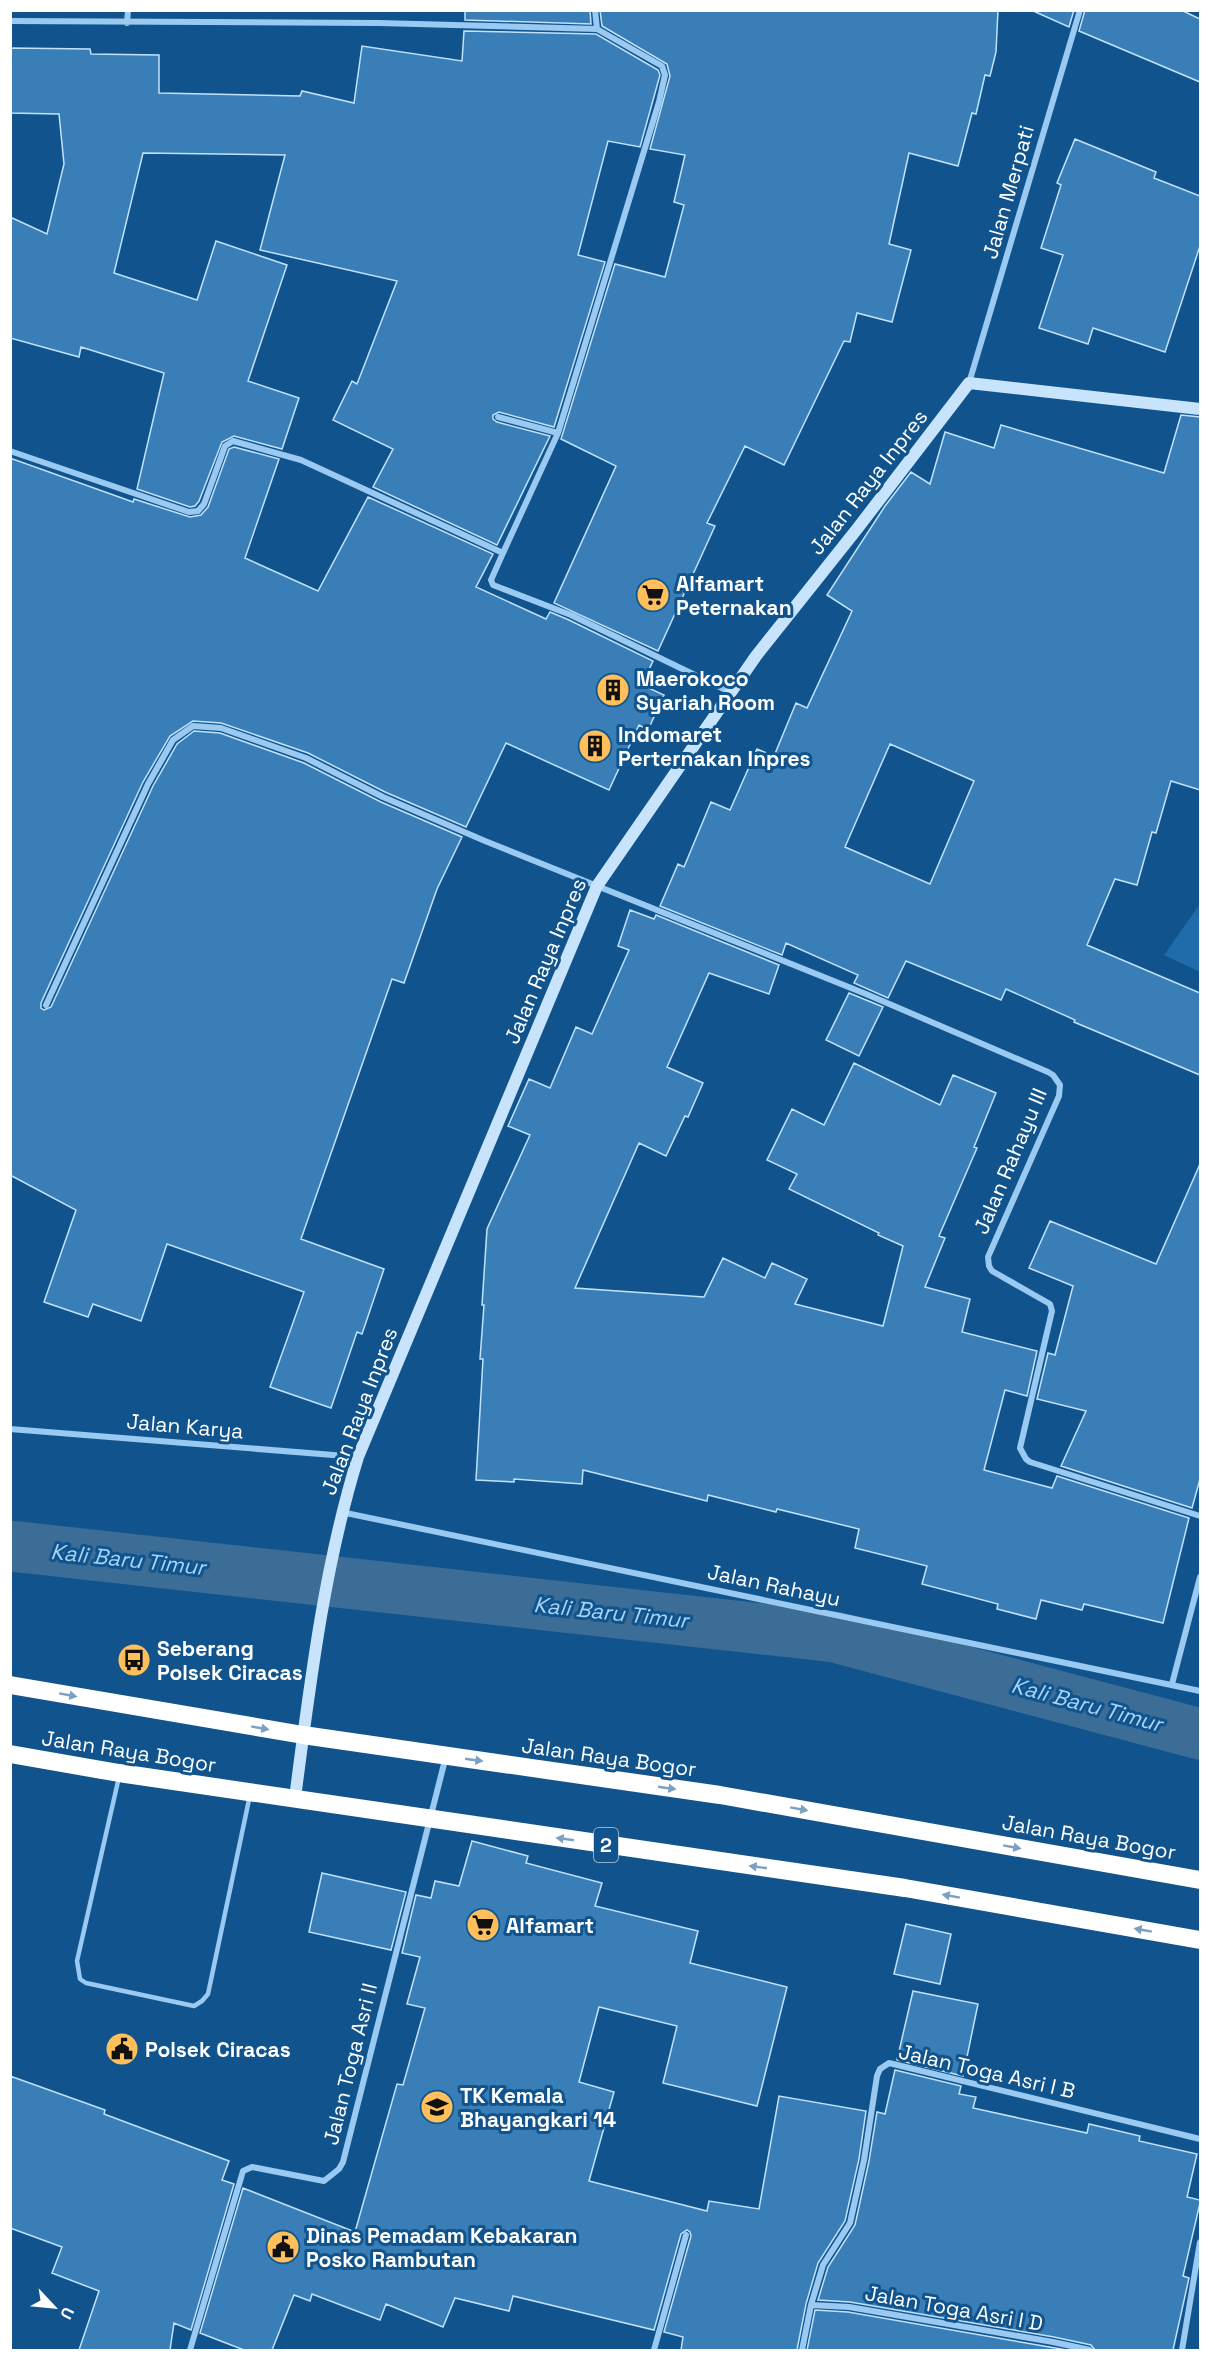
<svg xmlns="http://www.w3.org/2000/svg" width="1211" height="2361" viewBox="0 0 1211 2361" font-family="'Space Grotesk',sans-serif">
<rect width="100%" height="100%" fill="#11548d"/>
<!-- green -->
<path fill="#206cab" d="M 1200,904 L 1200,972 L 1164,955 Z"/>
<g fill="none" stroke-linecap="round" stroke-linejoin="round">
<!-- canal -->
<path stroke="#3c6d97" stroke-width="51" d="M 10,1546 L 835,1637 L 1200,1734"/>
</g>
<!-- building -->
<path fill="#3a7eb7" stroke="#c1e2fd" stroke-width="1.5" fill-rule="evenodd" d="M 465,10 L 590,10 L 591,24 L 465,20 Z
M 600,10 L 998,10 L 996,52 L 990,76 L 985,75 L 976,114 L 972,113 L 958,166 L 909,153 L 889,244 L 911,250 L 892,322 L 857,313 L 850,342 L 844,341 L 784,465 L 745,446 L 707,523 L 715,526 L 658,651 L 554,603 L 616,466 L 561,439 L 615,264 L 665,277 L 684,205 L 674,202 L 685,155 L 650,149 L 670,76 L 667,64 L 602,26 Z
M 1031,10 L 1074,10 L 1069,27 Z
M 1085,10 L 1181,10 L 1200,19 L 1200,82 L 1079,31 Z
M 464,31 L 596,34 L 658,70 L 660,75 L 640,147 L 608,141 L 578,255 L 605,262 L 554,427 L 499,412 L 493,415 L 493,419 L 497,422 L 550,436 L 497,545 L 373,487 L 393,449 L 333,420 L 352,381 L 357,384 L 397,281 L 260,250 L 285,155 L 143,153 L 114,273 L 197,300 L 216,241 L 287,265 L 248,381 L 299,398 L 282,449 L 234,436 L 222,442 L 199,501 L 195,506 L 190,507 L 137,489 L 164,373 L 81,347 L 79,357 L 10,338 L 10,217 L 47,234 L 64,164 L 59,114 L 10,113 L 10,48 L 90,49 L 91,54 L 159,55 L 159,93 L 300,96 L 302,91 L 354,103 L 362,46 L 462,61 Z
M 1075,139 L 1156,172 L 1154,178 L 1200,196 L 1200,246 L 1165,352 L 1093,328 L 1088,344 L 1039,328 L 1063,255 L 1041,248 L 1061,185 L 1057,183 Z
M 1181,415 L 1200,417 L 1200,790 L 1171,781 L 1156,833 L 1152,832 L 1137,885 L 1115,879 L 1087,945 L 1200,993 L 1200,1075 L 1074,1022 L 1075,1020 L 1006,989 L 1001,1000 L 906,961 L 888,998 L 854,983 L 858,975 L 786,943 L 782,955 L 660,906 L 678,864 L 684,867 L 711,802 L 730,810 L 757,749 L 774,756 L 796,703 L 807,708 L 852,611 L 827,595 L 885,506 L 911,472 L 930,484 L 945,432 L 994,448 L 1001,425 L 1164,473 ZM 890,744 L 974,781 L 930,884 L 845,847 Z
M 234,447 L 279,459 L 245,558 L 318,591 L 368,497 L 493,554 L 476,587 L 546,619 L 550,612 L 569,620 L 653,661 L 642,685 L 664,695 L 648,730 L 639,725 L 609,790 L 506,743 L 466,827 L 385,792 L 308,753 L 221,723 L 193,721 L 170,736 L 143,782 L 41,1003 L 41,1008 L 44,1010 L 51,1007 L 153,786 L 177,744 L 194,731 L 220,733 L 304,763 L 381,802 L 462,837 L 437,889 L 404,983 L 392,979 L 301,1239 L 384,1269 L 362,1334 L 357,1332 L 331,1408 L 270,1387 L 304,1292 L 167,1244 L 141,1321 L 93,1304 L 88,1317 L 44,1302 L 76,1210 L 10,1175 L 10,458 L 133,502 L 134,499 L 190,517 L 201,515 L 208,507 L 229,449 Z
M 630,910 L 654,919 L 656,915 L 779,965 L 769,994 L 709,973 L 667,1067 L 703,1083 L 688,1117 L 685,1116 L 666,1156 L 639,1143 L 575,1288 L 704,1297 L 723,1258 L 765,1278 L 772,1263 L 807,1279 L 795,1304 L 883,1326 L 903,1246 L 878,1235 L 879,1233 L 789,1189 L 797,1174 L 767,1160 L 792,1109 L 824,1125 L 854,1063 L 940,1105 L 953,1075 L 996,1093 L 974,1147 L 977,1148 L 939,1236 L 945,1238 L 925,1287 L 970,1299 L 962,1332 L 1037,1351 L 1027,1396 L 1005,1390 L 984,1470 L 1052,1488 L 1057,1476 L 1189,1518 L 1163,1623 L 1084,1604 L 1082,1610 L 1041,1600 L 1036,1619 L 997,1609 L 998,1604 L 922,1584 L 927,1566 L 855,1548 L 859,1529 L 777,1509 L 776,1512 L 708,1495 L 707,1501 L 583,1470 L 582,1484 L 514,1479 L 514,1482 L 476,1480 L 483,1359 L 480,1359 L 484,1305 L 482,1305 L 487,1229 L 530,1135 L 508,1126 L 529,1079 L 550,1088 L 576,1027 L 592,1034 L 629,950 L 618,946 Z
M 849,993 L 883,1007 L 859,1056 L 826,1040 Z
M 1200,1164 L 1200,1479 L 1192,1508 L 1061,1466 L 1086,1411 L 1037,1399 L 1048,1353 L 1055,1355 L 1073,1286 L 1029,1268 L 1050,1221 L 1156,1264 Z
M 472,1841 L 528,1856 L 526,1863 L 602,1883 L 595,1906 L 698,1931 L 690,1963 L 787,1987 L 757,2106 L 663,2083 L 677,2026 L 599,2007 L 579,2082 L 614,2092 L 589,2181 L 707,2211 L 709,2201 L 759,2209 L 779,2096 L 866,2111 L 859,2159 L 845,2221 L 818,2263 L 806,2304 L 797,2350 L 681,2350 L 683,2337 L 664,2332 L 691,2236 L 690,2232 L 687,2230 L 681,2234 L 654,2330 L 513,2296 L 509,2311 L 455,2298 L 443,2327 L 386,2304 L 380,2320 L 312,2294 L 310,2301 L 294,2295 L 272,2350 L 244,2350 L 200,2333 L 243,2188 L 355,2232 L 397,2084 L 403,2085 L 425,2008 L 407,2004 L 420,1957 L 402,1953 L 416,1895 L 431,1898 L 435,1881 L 459,1886 Z
M 322,1873 L 406,1892 L 391,1950 L 309,1932 Z
M 906,1924 L 951,1934 L 940,1984 L 894,1974 Z
M 913,1991 L 978,2004 L 963,2076 L 897,2060 Z
M 895,2070 L 961,2086 L 959,2094 L 976,2097 L 973,2108 L 1087,2133 L 1089,2124 L 1140,2136 L 1139,2141 L 1197,2154 L 1187,2197 L 1200,2200 L 1200,2203 L 1183,2276 L 1189,2278 L 1173,2350 L 1095,2350 L 1091,2345 L 1054,2337 L 850,2302 L 818,2300 L 828,2267 L 855,2225 L 869,2161 L 877,2112 L 885,2114 Z
M 10,2076 L 105,2110 L 104,2114 L 229,2161 L 222,2180 L 234,2184 L 191,2330 L 174,2323 L 170,2350 L 79,2350 L 99,2291 L 52,2273 L 62,2247 L 10,2228 Z
M 815,2310 L 848,2312 L 1067,2350 L 807,2350 Z"/>
<g fill="none" stroke-linecap="round" stroke-linejoin="round">
<!-- lane -->
<path stroke="#9acaf2" stroke-width="4.5" d="M 119,1777 L 77,1961 L 80,1979 L 86,1983 L 194,2006 L 202,2001 L 208,1994 L 250,1795"/>
<!-- street -->
<path stroke="#9acaf2" stroke-width="6" d="M 595,10 L 597,29
M 10,21 L 379,23 L 597,29 L 662,66 L 665,75 L 659,102 L 558,433 L 498,417
M 127,23 L 128,10
M 969,383 L 1080,10
M 10,451 L 189,512 L 198,511 L 204,504 L 225,446 L 233,441 L 301,460 L 503,553 L 491,580 L 493,585 L 571,615 L 730,692
M 503,553 L 558,433
M 46,1005 L 148,784 L 173,740 L 193,726 L 221,728 L 306,758 L 383,797 L 485,841 L 866,994 L 1048,1072 L 1053,1075 L 1060,1085 L 1059,1096 L 988,1257 L 989,1266 L 992,1271 L 1050,1304 L 1052,1311 L 1020,1448 L 1026,1459 L 1030,1462 L 1200,1516
M 10,1429 L 358,1457
M 341,1512 L 1200,1691
M 1172,1684 L 1200,1577
M 811,2305 L 849,2307 L 1053,2342 L 1090,2350
M 190,2350 L 243,2171 L 252,2167 L 324,2181 L 339,2169 L 343,2162 L 446,1756
M 654,2350 L 686,2235
M 802,2350 L 811,2305 L 823,2265 L 850,2223 L 864,2160 L 877,2076 L 880,2069 L 889,2063 L 1200,2139
M 1182,2350 L 1200,2242"/>
<!-- secondary -->
<path stroke="#c8e4fc" stroke-width="12" d="M 295,1798 C 310,1684 324,1567 358,1457 L 597,886 L 756,656 L 857,529 L 969,383 L 1200,409"/>
<!-- highway -->
<path stroke="#fff" stroke-width="18" d="M 10,1685 L 303,1735 L 720,1795 L 1200,1880
M 10,1754 L 119,1773 L 905,1888 L 1200,1940"/>
</g>
<!-- one-way arrows -->
<defs><path id="oneway-solid" d="M-6-.8H1V-3.2L6.5 0L1 3.2V.8H-6Z" transform="scale(1.5)"/></defs>
<g fill="#7ca1c0">
<use href="#oneway-solid" transform="translate(68 1695) rotate(10)"/>
<use href="#oneway-solid" transform="translate(260 1728) rotate(10)"/>
<use href="#oneway-solid" transform="translate(474 1760) rotate(8)"/>
<use href="#oneway-solid" transform="translate(667 1788) rotate(8)"/>
<use href="#oneway-solid" transform="translate(799 1809) rotate(10)"/>
<use href="#oneway-solid" transform="translate(565 1839) rotate(-172)"/>
<use href="#oneway-solid" transform="translate(1012 1847) rotate(10)"/>
<use href="#oneway-solid" transform="translate(758 1867) rotate(-172)"/>
<use href="#oneway-solid" transform="translate(951 1896) rotate(-170)"/>
<use href="#oneway-solid" transform="translate(1143 1930) rotate(-170)"/>
</g>
<!-- icons -->
<defs>
<symbol id="supermarket-disc" viewBox="-11 -11 22 22"><circle r="9.5" fill="#ffbf5b" stroke="#11548d"/><path d="M-6-5.5h2.5l.6 2H6L4.5 2H-2.5L-4.4-4H-6ZM-1.5 3.2a1.3 1.3 0 1 0 .1 0ZM3 3.2a1.3 1.3 0 1 0 .1 0Z" fill="#111"/></symbol>
<symbol id="building-disc" viewBox="-11 -11 22 22"><circle r="9.5" fill="#ffbf5b" stroke="#11548d"/><path d="M-4-6H4V6H1V3H-1V6H-4ZM-2.5-4.3h1.7v1.8h-1.7ZM.8-4.3h1.7v1.8H.8ZM-2.5-1h1.7V.8h-1.7ZM.8-1h1.7V.8H.8Z" fill="#111"/></symbol>
<symbol id="bus-disc" viewBox="-11 -11 22 22"><circle r="9.5" fill="#ffbf5b" stroke="#11548d"/><path d="M-5-6H5V4H4V6H2V4H-2V6H-4V4H-5ZM-3.5-4V0h7V-4ZM-3.5 1.2v1.5H-2V1.2ZM2 1.2v1.5H3.5V1.2Z" fill="#111"/></symbol>
<symbol id="civic-disc" viewBox="-11 -11 22 22"><circle r="9.5" fill="#ffbf5b" stroke="#11548d"/><path d="M-.6-6.5H3V-4.5H.6V-3L4-1V1h2V6H-6V1h2V-1L-.6-3ZM-1.2 2.5V6h2.4V2.5Z" fill="#111"/></symbol>
<symbol id="school-disc" viewBox="-11 -11 22 22"><circle r="9.5" fill="#ffbf5b" stroke="#11548d"/><path d="M0-5L7-2L0 1L-7-2ZM-4 1L0 2.5L4 1V4Q0 6-4 4Z" fill="#111"/></symbol>
</defs>
<g fill-rule="evenodd">
<use href="#supermarket-disc" x="634" y="576" width="38" height="38"/>
<use href="#building-disc" x="594" y="671" width="38" height="38"/>
<use href="#building-disc" x="576" y="727" width="38" height="38"/>
<use href="#bus-disc" x="115" y="1641" width="38" height="38"/>
<use href="#supermarket-disc" x="464" y="1906" width="38" height="38"/>
<use href="#civic-disc" x="103" y="2030" width="38" height="38"/>
<use href="#school-disc" x="418" y="2088" width="38" height="38"/>
<use href="#civic-disc" x="264" y="2228" width="38" height="38"/>
</g>
<g text-anchor="middle" dominant-baseline="central" stroke-width="6" stroke-linejoin="round" paint-order="stroke">
<!-- shield labels -->
<rect fill="#11548d" stroke="#b8ccdd" stroke-width="1.5" x="594" y="1828" width="24" height="34" rx="4.5"/>
<g font-size="20" font-weight="bold" fill="#fff">
<text x="606" y="1845">2</text>
</g>
<!-- street labels -->
<g font-size="21" fill="#fff" stroke="#11548d">
<text transform="translate(1008 192) rotate(-74)">Jalan Merpati</text>
<text transform="translate(868 482) rotate(-52)">Jalan Raya Inpres</text>
<text transform="translate(545 961) rotate(-67)">Jalan Raya Inpres</text>
<text transform="translate(1010 1161) rotate(-67)">Jalan Rahayu III</text>
<text transform="translate(359 1411) rotate(-69)">Jalan Raya Inpres</text>
<text transform="translate(185 1426) rotate(5)">Jalan Karya</text>
<text transform="translate(774 1585) rotate(12)">Jalan Rahayu</text>
<text transform="translate(129 1751) rotate(9)">Jalan Raya Bogor</text>
<text transform="translate(609 1757) rotate(8)">Jalan Raya Bogor</text>
<text transform="translate(1089 1837) rotate(10)">Jalan Raya Bogor</text>
<text transform="translate(350 2064) rotate(-76)">Jalan Toga Asri II</text>
<text transform="translate(987 2071) rotate(13)">Jalan Toga Asri I B</text>
<text transform="translate(954 2308) rotate(10)">Jalan Toga Asri I D</text>
</g>
<!-- poi labels -->
<g font-size="21" font-weight="bold" fill="#fff" stroke="#11548d" text-anchor="start">
<text x="676" y="583">Alfamart<tspan x="676" dy="24">Peternakan</tspan></text>
<text x="636" y="678">Maerokoco<tspan x="636" dy="24">Syariah Room</tspan></text>
<text x="618" y="734">Indomaret<tspan x="618" dy="24">Perternakan Inpres</tspan></text>
<text x="157" y="1648">Seberang<tspan x="157" dy="24">Polsek Ciracas</tspan></text>
<text x="506" y="1925">Alfamart</text>
<text x="145" y="2049">Polsek Ciracas</text>
<text x="460" y="2095">TK Kemala<tspan x="460" dy="24">Bhayangkari 14</tspan></text>
<text x="306" y="2235">Dinas Pemadam Kebakaran<tspan x="306" dy="24">Posko Rambutan</tspan></text>
</g>
<!-- water labels -->
<g font-size="22" font-style="italic" fill="#a6d4f9" stroke="#11548d">
<text transform="translate(128 1559) rotate(6)">Kali Baru Timur</text>
<text transform="translate(611 1612) rotate(6)">Kali Baru Timur</text>
<text transform="translate(1087 1704) rotate(15)">Kali Baru Timur</text>
</g>
</g>
<!-- border -->
<rect width="1211" height="2361" fill="none" stroke="#ffffff" stroke-width="24"/>
<!-- north arrow -->
<g transform="translate(54 2307) rotate(116)" stroke="#11548d" stroke-width="4.5" paint-order="stroke">
<path d="M0-4.5L10 22L0 15L-10 22Z" fill="#ffffff"/>
<text y="-9" font-size="16" font-weight="bold" text-anchor="middle" fill="#ffffff">U</text>
</g>
</svg>
